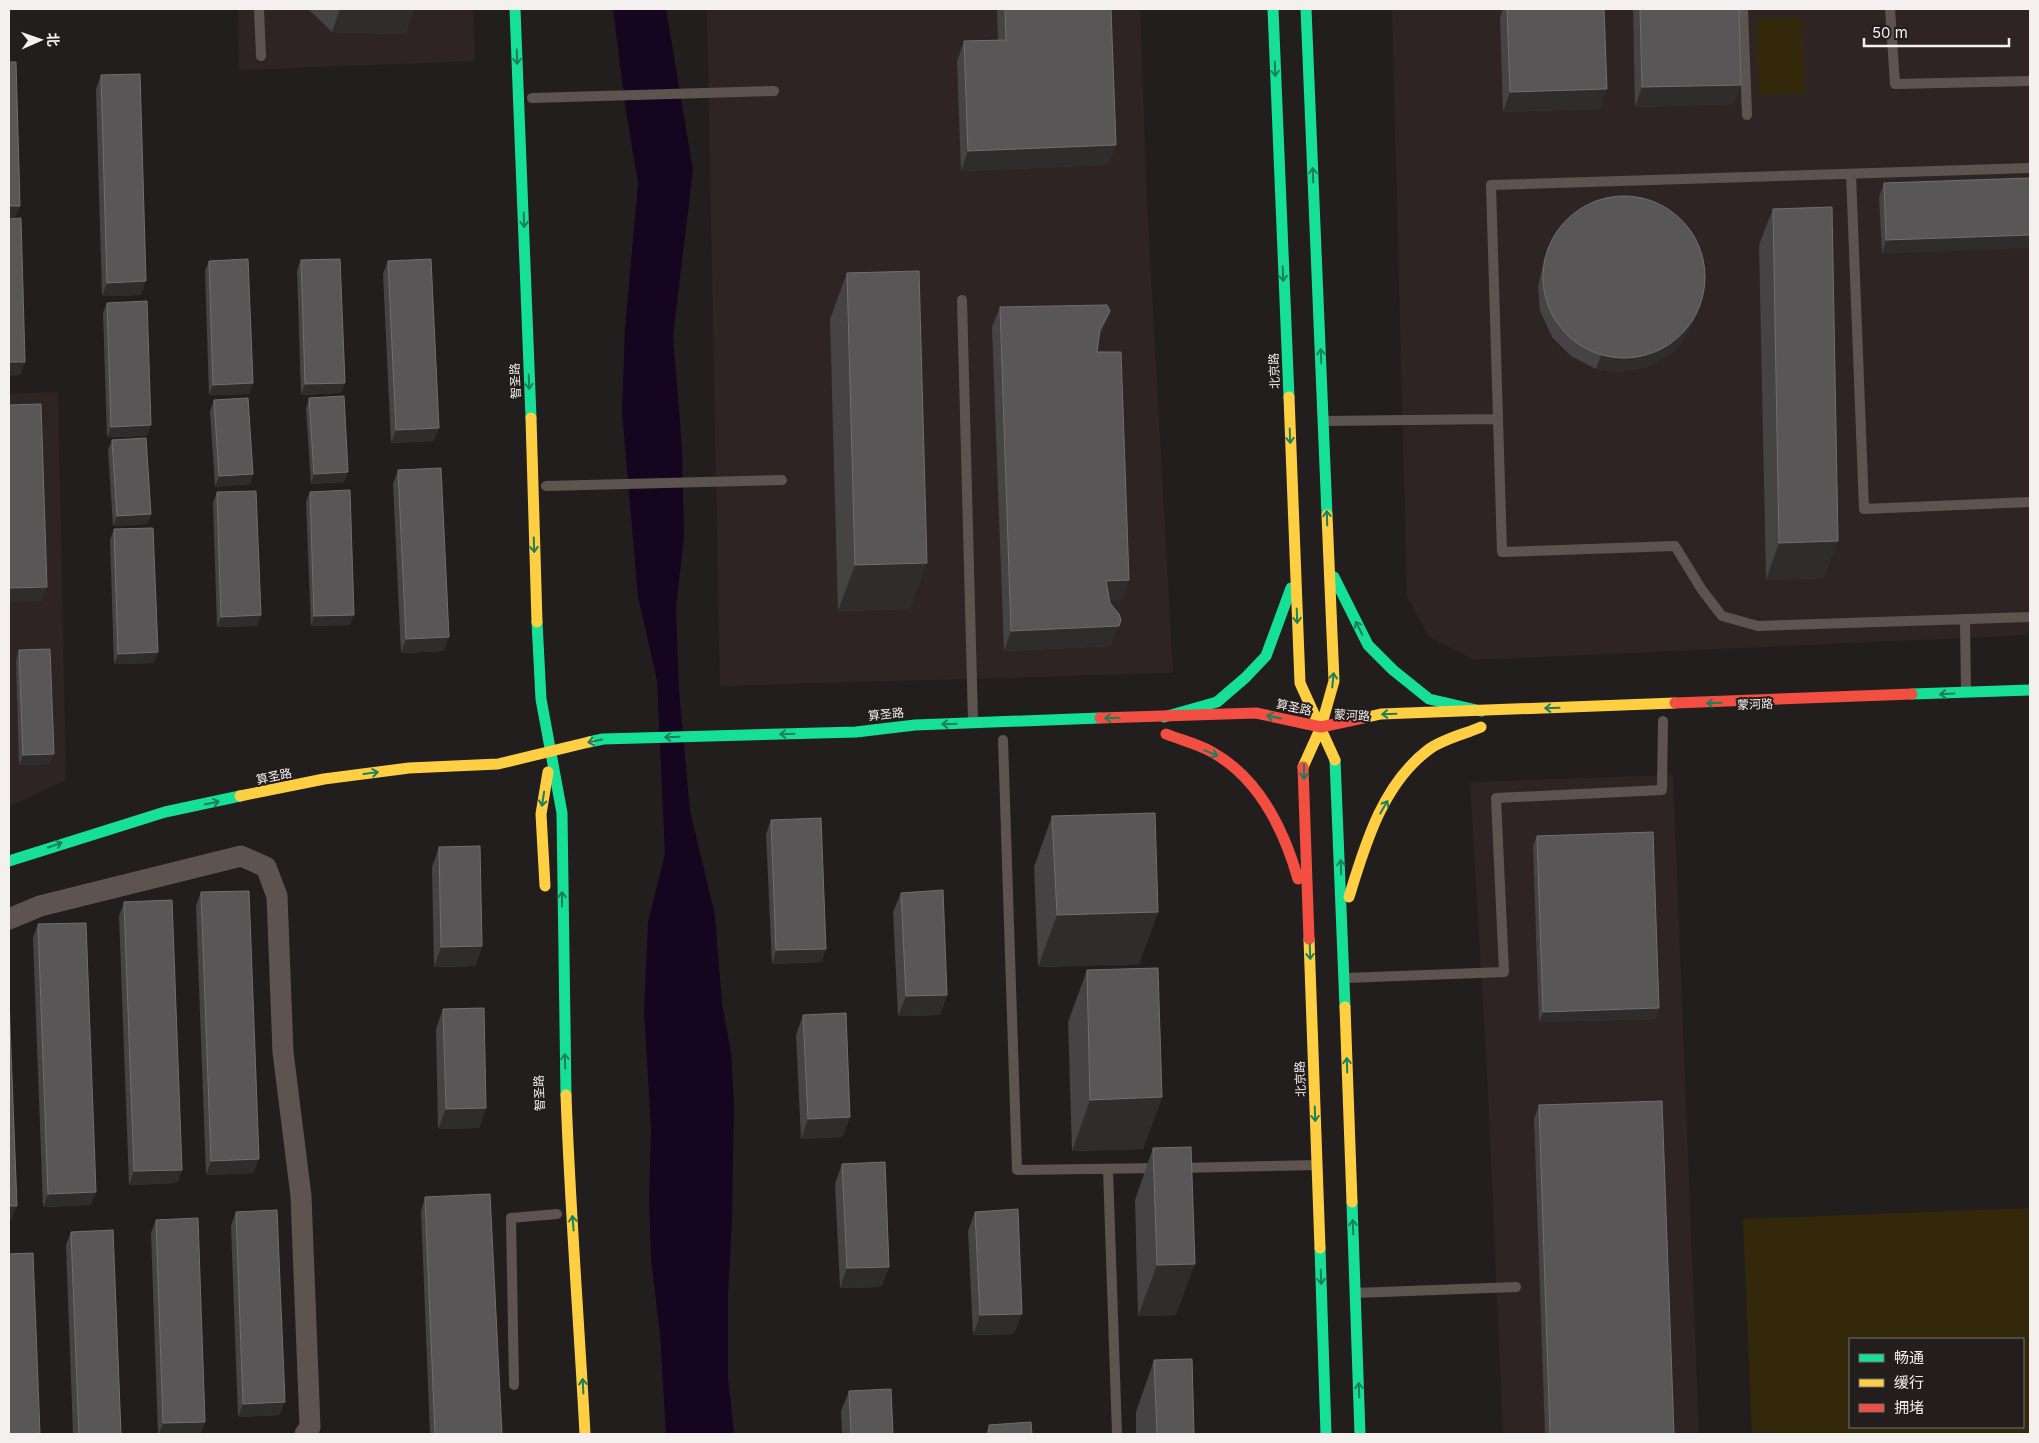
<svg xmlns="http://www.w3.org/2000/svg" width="2039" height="1443" viewBox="0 0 2039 1443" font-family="Inter,'Noto Sans SC',sans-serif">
<rect width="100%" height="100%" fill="#221e1e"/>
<!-- built -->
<path fill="#2f2424" d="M 238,9 L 473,9 L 475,61 L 239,70 Z
M 707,9 L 1140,9 L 1147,202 L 1173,673 L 720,686 Z
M 1392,9 L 2030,9 L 2030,635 L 1474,660 L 1429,637 L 1407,597 Z
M 58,392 L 66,780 L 9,807 L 9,394 Z
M 1673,775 L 1699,1434 L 1503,1434 L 1487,1071 L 1470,782 Z"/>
<!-- green -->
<path fill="#34280b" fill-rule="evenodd" d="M 1801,17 L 1805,93 L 1759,95 L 1756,19 Z
M 2030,1208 L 2030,1434 L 1752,1434 L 1743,1219 ZM 1850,1339 L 2023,1339 L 2023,1427 L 1850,1427 Z"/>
<!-- water -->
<path fill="#16051e" d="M 613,9 L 666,9 L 693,170 L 673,336 L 682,448 L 684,536 L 676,608 L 679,691 L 690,811 L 715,915 L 722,1004 L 731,1053 L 734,1106 L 732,1219 L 728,1295 L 728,1377 L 734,1434 L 666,1434 L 660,1334 L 651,1259 L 649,1199 L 651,1128 L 644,1011 L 648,922 L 665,854 L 657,680 L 638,597 L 622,412 L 625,329 L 638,183 L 626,111 Z"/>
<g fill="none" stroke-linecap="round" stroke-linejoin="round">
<!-- lane -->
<path stroke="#5e544f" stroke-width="10" d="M 259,9 L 261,56
M 1743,9 L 1747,115
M 1890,9 L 1895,84 L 2030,81
M 532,98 L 774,91
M 2030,168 L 1491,185 L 1502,552 L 1675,546 L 1702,590 L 1722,616 L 1758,626 L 2030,617
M 1851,174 L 1864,509 L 2030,502
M 962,300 L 973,721
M 1323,421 L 1497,419
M 546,486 L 782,480
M 1965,619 L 1966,691
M 1003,740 L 1017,1170 L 1159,1168
M 1346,978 L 1504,972 L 1496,798 L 1662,790 L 1663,721
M 1178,1168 L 1316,1165
M 1108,1169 L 1117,1434
M 1355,1293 L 1516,1287
M 514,1385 L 511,1218 L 557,1214"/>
<!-- street -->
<path stroke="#5e544f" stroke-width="21" d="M 9,919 L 40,906 L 241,856 L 266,867 L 277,896 L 283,1052 L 301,1196 L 310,1427 L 305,1434"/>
<!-- fast -->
<path stroke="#16e098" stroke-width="11" d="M 515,9 L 531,418
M 1273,9 L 1289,397
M 1306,9 L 1327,515
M 1334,577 L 1368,645 L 1393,670 L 1429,699 L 1481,711
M 537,622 L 541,699 L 562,813 L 566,1095
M 1912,694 L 2030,690
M 1164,717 L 1217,702 L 1245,678 L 1266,656 L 1291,588
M 589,742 L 603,739 L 856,732 L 915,725 L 1100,718
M 1335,760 L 1345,1007
M 9,861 L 165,812 L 240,796
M 1352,1202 L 1360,1434
M 1320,1248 L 1326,1434"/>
<!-- slow -->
<path stroke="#ffcf43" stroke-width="11" d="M 1289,397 L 1300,683 L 1335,760
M 531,418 L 537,622
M 1363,718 L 1381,714 L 1675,703
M 1303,767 L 1321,727 L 1334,681 L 1327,515
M 240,796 L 324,779 L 409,768 L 498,764 L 589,742
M 545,886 L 541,814 L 548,772
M 1349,897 C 1365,845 1382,785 1428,750 C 1442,739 1465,734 1481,727
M 1309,939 L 1320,1248
M 1345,1007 L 1352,1202
M 566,1095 C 570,1208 579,1321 585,1434"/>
<!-- jam -->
<path stroke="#f24e42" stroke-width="11" d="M 1675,703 L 1912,694
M 1100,718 L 1256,713 L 1321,727 L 1363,718
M 1166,734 C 1181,740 1198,744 1212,752 C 1259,778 1284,830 1298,879
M 1303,767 L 1309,939"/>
</g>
<!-- wall -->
<path fill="#454343" d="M 308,9 L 414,9 L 405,34 L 332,32 Z
M 997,9 L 1111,9 L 1109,165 L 961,171 L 957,61 L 964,41 L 998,40 Z
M 1503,9 L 1604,9 L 1600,109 L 1503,112 L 1500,17 Z
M 1633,9 L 1739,9 L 1734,104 L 1635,107 Z
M 101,75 L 141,295 L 102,296 L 96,89 Z
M 2030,178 L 1882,254 L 1879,197 L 1884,183 Z
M 1773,209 L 1824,578 L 1766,580 L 1759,245 Z
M 1549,246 L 1696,317 L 1682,342 L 1672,353 L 1647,367 L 1619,372 L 1596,369 L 1571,356 L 1552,337 L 1540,311 L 1538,287 L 1544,259 Z
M 301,260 L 341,393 L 301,395 L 297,270 Z
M 209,261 L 253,383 L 249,394 L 209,395 L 205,271 Z
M 388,261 L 434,441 L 391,443 L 383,274 Z
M 847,273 L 910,609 L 838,611 L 830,319 Z
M 107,303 L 147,436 L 107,437 L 103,313 Z
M 1000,307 L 1110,311 L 1103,330 L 1099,337 L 1097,352 L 1129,580 L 1122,600 L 1109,600 L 1111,646 L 1004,651 L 992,327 Z
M 309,398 L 345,482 L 311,484 L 306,408 Z
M 214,400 L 253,474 L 250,484 L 215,487 L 210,411 Z
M 112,440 L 151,514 L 147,524 L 113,526 L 108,450 Z
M 398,470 L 444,651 L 401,653 L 393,484 Z
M 217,492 L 261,615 L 257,626 L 217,627 L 213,503 Z
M 310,492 L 350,625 L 311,626 L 306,502 Z
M 114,529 L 154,663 L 114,664 L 110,540 Z
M 19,650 L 50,764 L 19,765 L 16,660 Z
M 1052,816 L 1158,912 L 1139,964 L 1038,967 L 1034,867 Z
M 771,820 L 826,949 L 821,962 L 772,964 L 766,834 Z
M 1537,836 L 1659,1008 L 1655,1019 L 1539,1022 L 1533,846 Z
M 439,847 L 482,946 L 475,966 L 434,967 L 432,867 Z
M 201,892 L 254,1173 L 206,1175 L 196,906 Z
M 901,893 L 947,995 L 940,1015 L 898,1016 L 893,912 Z
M 124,902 L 182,1170 L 177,1183 L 129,1185 L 119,916 Z
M 38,924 L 91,1205 L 43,1207 L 33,938 Z
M 1087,970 L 1162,1097 L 1143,1149 L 1072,1151 L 1068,1022 Z
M 443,1009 L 486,1108 L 479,1128 L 438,1129 L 436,1029 Z
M 803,1015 L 850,1117 L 842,1137 L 801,1139 L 796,1035 Z
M 1539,1105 L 1674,1434 L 1545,1434 L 1534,1119 Z
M 1153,1148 L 1176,1315 L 1138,1316 L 1135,1200 Z
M 842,1164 L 889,1267 L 881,1287 L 840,1288 L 835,1184 Z
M 425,1197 L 502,1434 L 430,1434 L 421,1211 Z
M 236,1212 L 280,1415 L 238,1417 L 231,1226 Z
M 975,1212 L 1014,1334 L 973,1335 L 968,1231 Z
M 156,1220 L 201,1434 L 158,1434 L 151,1233 Z
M 113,1230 L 121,1434 L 73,1434 L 66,1245 L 71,1232 Z
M 1154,1360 L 1194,1434 L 1136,1434 L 1136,1412 Z
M 849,1391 L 893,1434 L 842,1434 L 841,1411 Z
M 989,1425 L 989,1434 L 986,1434 Z"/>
<!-- shaded-wall -->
<path fill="#2f2c2c" d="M 340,9 L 414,9 L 405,34 L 332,32 Z
M 1741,85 L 1734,104 L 1635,107 L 1642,87 Z
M 1607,89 L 1600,109 L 1503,112 L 1510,92 Z
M 1116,145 L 1109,165 L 961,171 L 968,151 Z
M 9,206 L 20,206 L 15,219 L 9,219 Z
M 2030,235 L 2030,248 L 1882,254 L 1886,240 Z
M 146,281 L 141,295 L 102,296 L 107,283 Z
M 1701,303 L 1696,317 L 1682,342 L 1672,353 L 1647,367 L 1619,372 L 1596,369 L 1601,355 Z
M 1110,311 L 1103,330 L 1093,350 L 1100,330 Z
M 9,362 L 25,362 L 20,375 L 9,376 Z
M 253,383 L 249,394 L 209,395 L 213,385 Z
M 345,383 L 341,393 L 301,395 L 305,384 Z
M 151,425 L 147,436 L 107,437 L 111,427 Z
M 439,428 L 434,441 L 391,443 L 396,430 Z
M 348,472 L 345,482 L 311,484 L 314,474 Z
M 253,474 L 250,484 L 215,487 L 219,476 Z
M 151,514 L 147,524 L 113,526 L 117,516 Z
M 1838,541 L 1824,578 L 1766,580 L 1779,543 Z
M 927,563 L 910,609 L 838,611 L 855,565 Z
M 1129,580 L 1122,600 L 1098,601 L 1106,581 Z
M 47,587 L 42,601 L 9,602 L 9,588 Z
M 261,615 L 257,626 L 217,627 L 221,617 Z
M 354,615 L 350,625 L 311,626 L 314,616 Z
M 1121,620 L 1111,646 L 1004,651 L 1011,631 Z
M 449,637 L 444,651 L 401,653 L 406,639 Z
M 158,652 L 154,663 L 114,664 L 118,654 Z
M 54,754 L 50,764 L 19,765 L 23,755 Z
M 1158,912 L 1139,964 L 1038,967 L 1057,915 Z
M 482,946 L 475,966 L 434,967 L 441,947 Z
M 826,949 L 821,962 L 772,964 L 776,950 Z
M 947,995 L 940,1015 L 898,1016 L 906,996 Z
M 1659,1008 L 1655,1019 L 1539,1022 L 1543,1012 Z
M 1162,1097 L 1143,1149 L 1072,1151 L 1090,1100 Z
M 486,1108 L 479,1128 L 438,1129 L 446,1109 Z
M 850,1117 L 842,1137 L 801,1139 L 808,1119 Z
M 259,1159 L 254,1173 L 206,1175 L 211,1161 Z
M 182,1170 L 177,1183 L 129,1185 L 134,1171 Z
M 96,1192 L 91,1205 L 43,1207 L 48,1194 Z
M 9,1206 L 17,1206 L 12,1219 L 9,1220 Z
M 1195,1264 L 1176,1315 L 1138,1316 L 1157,1265 Z
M 889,1267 L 881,1287 L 840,1288 L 847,1268 Z
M 1022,1314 L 1014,1334 L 973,1335 L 980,1315 Z
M 285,1402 L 280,1415 L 238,1417 L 243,1404 Z
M 205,1422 L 201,1434 L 159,1434 L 163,1423 Z"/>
<!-- building -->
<path fill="#585656" stroke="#706e6e" d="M 1005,9 L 1111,9 L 1116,145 L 968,151 L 964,41 L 1006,40 Z
M 1507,9 L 1604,9 L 1607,89 L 1510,92 Z
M 1640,9 L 1739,9 L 1741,85 L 1642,87 Z
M 9,62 L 16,62 L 20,206 L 9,206 Z
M 140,74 L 146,281 L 107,283 L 101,75 Z
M 2030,178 L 2030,235 L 1886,240 L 1884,183 Z
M1543 277a81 81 0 1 1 162 0a81 81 0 1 1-162 0Z
M 1832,207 L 1838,541 L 1779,543 L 1773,209 Z
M 21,218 L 25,362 L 9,362 L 9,219 Z
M 248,259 L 253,383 L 213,385 L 209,261 Z
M 340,259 L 345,383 L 305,384 L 301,260 Z
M 431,259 L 439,428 L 396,430 L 388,261 Z
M 919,271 L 927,563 L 855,565 L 847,273 Z
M 147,301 L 151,425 L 111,427 L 107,303 Z
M 1107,305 L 1110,311 L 1100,330 L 1097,352 L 1121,352 L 1129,580 L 1106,581 L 1110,603 L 1119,614 L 1121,620 L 1119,626 L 1011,631 L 1000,307 Z
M 344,396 L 348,472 L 314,474 L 309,398 Z
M 248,398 L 253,474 L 219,476 L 214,400 Z
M 41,404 L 47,587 L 9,588 L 9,405 Z
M 146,438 L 151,514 L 117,516 L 112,440 Z
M 441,468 L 449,637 L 406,639 L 398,470 Z
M 350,490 L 354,615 L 314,616 L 310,492 Z
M 256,491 L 261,615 L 221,617 L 217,492 Z
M 153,528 L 158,652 L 118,654 L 114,529 Z
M 50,649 L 54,754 L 23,755 L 19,650 Z
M 1155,813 L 1158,912 L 1057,915 L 1052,816 Z
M 821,818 L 826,949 L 776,950 L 771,820 Z
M 1653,832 L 1659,1008 L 1543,1012 L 1537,836 Z
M 480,846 L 482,946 L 441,947 L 439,847 Z
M 943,890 L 947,995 L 906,996 L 901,893 Z
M 249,891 L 259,1159 L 211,1161 L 201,892 Z
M 172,900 L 182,1170 L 134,1171 L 124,902 Z
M 86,923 L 96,1192 L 48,1194 L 38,924 Z
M 1158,968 L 1162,1097 L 1090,1100 L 1087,970 Z
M 9,999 L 17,1206 L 9,1206 Z
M 484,1008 L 486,1108 L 446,1109 L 443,1009 Z
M 846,1013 L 850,1117 L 808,1119 L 803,1015 Z
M 1662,1101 L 1674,1434 L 1550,1434 L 1539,1105 Z
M 1191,1147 L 1195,1264 L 1157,1265 L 1153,1148 Z
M 885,1162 L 889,1267 L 847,1268 L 842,1164 Z
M 490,1194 L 502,1434 L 435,1434 L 425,1197 Z
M 1018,1209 L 1022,1314 L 980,1315 L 975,1212 Z
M 277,1210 L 285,1402 L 243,1404 L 236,1212 Z
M 198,1218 L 205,1422 L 163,1423 L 156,1220 Z
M 113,1230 L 121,1434 L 79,1434 L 71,1232 Z
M 33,1253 L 40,1434 L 9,1434 L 9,1254 Z
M 1192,1359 L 1194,1434 L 1157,1434 L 1154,1360 Z
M 891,1389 L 893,1434 L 851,1434 L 849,1391 Z
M 1031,1422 L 1032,1434 L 989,1434 L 989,1425 Z"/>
<!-- one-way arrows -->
<defs><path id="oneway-shaft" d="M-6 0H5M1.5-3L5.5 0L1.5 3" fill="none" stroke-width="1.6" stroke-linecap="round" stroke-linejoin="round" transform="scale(1.25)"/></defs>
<g stroke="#1c7e5a">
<use href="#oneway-shaft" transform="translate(517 57) rotate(88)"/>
<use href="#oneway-shaft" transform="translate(1275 69) rotate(88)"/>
<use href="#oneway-shaft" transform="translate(1313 175) rotate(-92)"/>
<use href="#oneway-shaft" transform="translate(524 220) rotate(88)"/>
<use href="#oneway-shaft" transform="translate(1283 274) rotate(88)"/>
<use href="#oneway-shaft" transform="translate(1321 356) rotate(-92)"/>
<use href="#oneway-shaft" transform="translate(529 382) rotate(88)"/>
<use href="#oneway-shaft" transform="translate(1290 436) rotate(88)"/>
<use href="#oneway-shaft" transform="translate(1327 518) rotate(-92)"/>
<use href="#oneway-shaft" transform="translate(534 545) rotate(88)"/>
<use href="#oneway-shaft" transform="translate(1297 616) rotate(88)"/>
<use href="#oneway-shaft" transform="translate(1359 628) rotate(-117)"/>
<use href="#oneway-shaft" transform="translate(1333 680) rotate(-84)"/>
<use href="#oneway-shaft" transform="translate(1947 694) rotate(177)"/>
<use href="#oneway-shaft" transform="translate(1714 703) rotate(178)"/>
<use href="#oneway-shaft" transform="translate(1552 708) rotate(178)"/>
<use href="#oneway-shaft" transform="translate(1389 714) rotate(178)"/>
<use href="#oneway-shaft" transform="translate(1274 717) rotate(-168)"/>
<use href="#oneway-shaft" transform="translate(1112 718) rotate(178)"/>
<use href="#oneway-shaft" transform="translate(949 724) rotate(178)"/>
<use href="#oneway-shaft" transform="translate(787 734) rotate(178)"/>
<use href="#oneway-shaft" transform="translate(672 737) rotate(178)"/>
<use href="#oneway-shaft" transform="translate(595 741) rotate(168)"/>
<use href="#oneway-shaft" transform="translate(1211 753) rotate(23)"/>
<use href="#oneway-shaft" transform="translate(1304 772) rotate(90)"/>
<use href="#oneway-shaft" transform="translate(371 773) rotate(-8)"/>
<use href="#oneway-shaft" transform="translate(543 799) rotate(99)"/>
<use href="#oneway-shaft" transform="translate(212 803) rotate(-11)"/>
<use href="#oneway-shaft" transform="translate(1384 807) rotate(-60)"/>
<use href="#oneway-shaft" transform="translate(55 845) rotate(-19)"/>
<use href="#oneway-shaft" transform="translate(1341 867) rotate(-92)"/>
<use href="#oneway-shaft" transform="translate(562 899) rotate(-90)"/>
<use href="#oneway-shaft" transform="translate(1310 952) rotate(88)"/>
<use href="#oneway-shaft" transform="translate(565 1061) rotate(-92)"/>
<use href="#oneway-shaft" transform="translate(1347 1065) rotate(-92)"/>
<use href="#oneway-shaft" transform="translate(1315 1114) rotate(88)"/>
<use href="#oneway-shaft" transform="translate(573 1223) rotate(-95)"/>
<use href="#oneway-shaft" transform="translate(1353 1227) rotate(-92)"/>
<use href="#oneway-shaft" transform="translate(1321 1277) rotate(88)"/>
<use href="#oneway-shaft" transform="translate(583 1386) rotate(-93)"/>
<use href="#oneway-shaft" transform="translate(1359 1390) rotate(-92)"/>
</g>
<g text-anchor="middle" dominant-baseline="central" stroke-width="4" stroke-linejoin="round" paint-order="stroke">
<!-- street labels -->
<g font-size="12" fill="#f4f0f0" stroke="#231d1d">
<text transform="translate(1274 371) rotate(-92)">北京路</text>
<text transform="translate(515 381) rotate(-92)">智圣路</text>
<text transform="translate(1755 704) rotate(-2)">蒙河路</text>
<text transform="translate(1294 707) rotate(12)">算圣路</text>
<text transform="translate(886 714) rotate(-6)">算圣路</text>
<text transform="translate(1352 715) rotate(3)">蒙河路</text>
<text transform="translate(274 776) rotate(-12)">算圣路</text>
<text transform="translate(1300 1079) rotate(-92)">北京路</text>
<text transform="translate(539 1093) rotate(-92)">智圣路</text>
</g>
</g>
<!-- border -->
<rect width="2039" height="1443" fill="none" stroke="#f4f0f0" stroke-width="20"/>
<!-- legend -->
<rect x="1849" y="1338" width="175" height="90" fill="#231d1d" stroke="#777171"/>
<rect x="1859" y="1354" width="25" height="8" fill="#16e098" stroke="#777171"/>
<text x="1894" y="1363" font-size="15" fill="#f4f0f0">畅通</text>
<rect x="1859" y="1379" width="25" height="8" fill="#ffcf43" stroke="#777171"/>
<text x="1894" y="1388" font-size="15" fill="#f4f0f0">缓行</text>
<rect x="1859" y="1404" width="25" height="8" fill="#f24e42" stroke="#777171"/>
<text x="1894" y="1413" font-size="15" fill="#f4f0f0">拥堵</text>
<!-- north arrow -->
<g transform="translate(40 40) rotate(88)" stroke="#231d1d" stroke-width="4" paint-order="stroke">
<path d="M0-4L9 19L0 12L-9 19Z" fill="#f4f0f0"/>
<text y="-8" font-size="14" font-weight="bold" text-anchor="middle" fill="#f4f0f0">北</text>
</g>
<!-- scale -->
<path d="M1864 38v8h145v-8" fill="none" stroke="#f4f0f0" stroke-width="2.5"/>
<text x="1872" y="38" font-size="15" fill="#f4f0f0" stroke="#231d1d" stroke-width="4" paint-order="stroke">50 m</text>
</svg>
